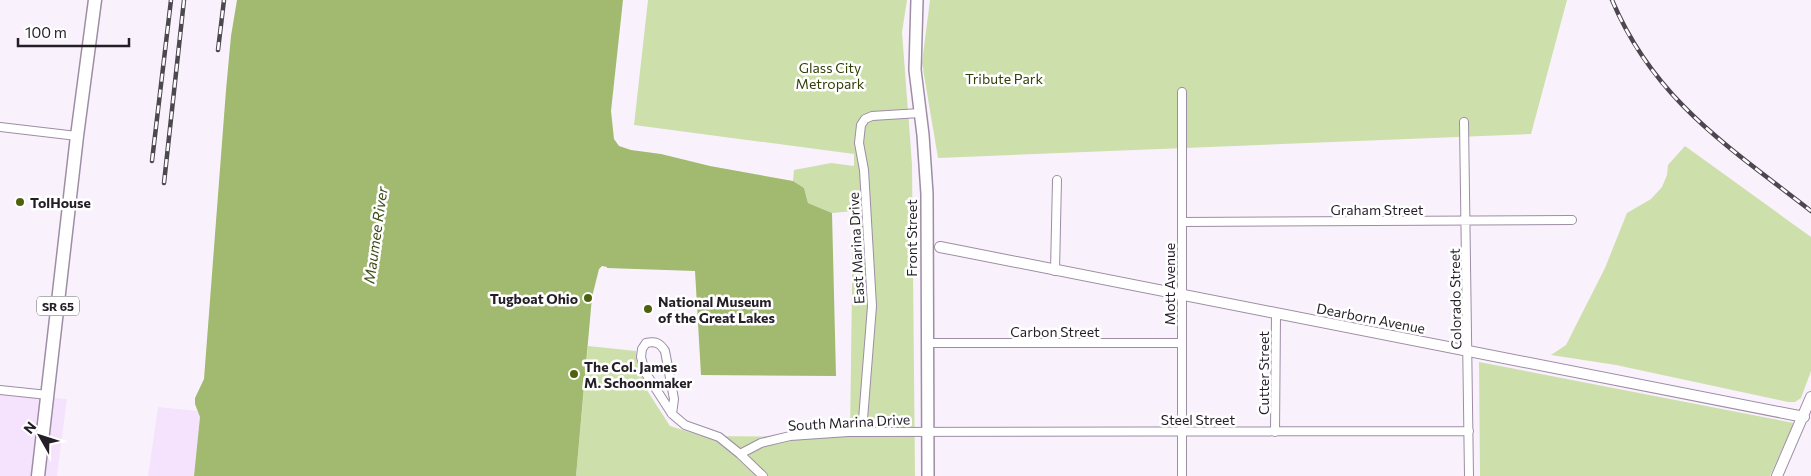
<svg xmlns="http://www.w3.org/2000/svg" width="1811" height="476" viewBox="0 0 1811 476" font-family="Commissioner,sans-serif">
<rect width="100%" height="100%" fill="#f9f2fc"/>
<!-- built -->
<path fill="#f5e3fd" d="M 0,393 L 67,399 L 57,476 L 0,476 Z
M 158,407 L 198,411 L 200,417 L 194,476 L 148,476 Z"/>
<!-- green -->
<path fill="#cddfab" d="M 648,0 L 907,0 L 902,32 L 912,164 L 915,476 L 576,476 L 588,346 L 636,351 L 637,364 L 645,376 L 643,384 L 670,426 L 702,436 L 850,437 L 853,211 L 832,213 L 808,203 L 804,188 L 793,181 L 794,170 L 831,163 L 854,166 L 854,154 L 634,125 Z
M 930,0 L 1567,0 L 1531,134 L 938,158 L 922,63 Z
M 1685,146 L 1811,237 L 1811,371 L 1801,398 L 1795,402 L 1788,402 L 1616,365 L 1551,355 L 1566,345 L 1605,268 L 1627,213 L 1651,199 L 1662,187 L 1667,175 L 1668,165 Z
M 1479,362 L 1794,423 L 1770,476 L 1480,476 Z"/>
<!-- water -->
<path fill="#a2b970" d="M 237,0 L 623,0 L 611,111 L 614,139 L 619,146 L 631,150 L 661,154 L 710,166 L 793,181 L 804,188 L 808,203 L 832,213 L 836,376 L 701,375 L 695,271 L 607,268 L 607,267 L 602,266 L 599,269 L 592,297 L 576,476 L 194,476 L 200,417 L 195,404 L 195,398 L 204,379 L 226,90 L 231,36 Z"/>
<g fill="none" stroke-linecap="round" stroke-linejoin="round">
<defs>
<path id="minor" d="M 1182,92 L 1182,476
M 1464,122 L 1469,476
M 0,127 L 77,136
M 1182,222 L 1572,220
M 1055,271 L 1057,180
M 927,343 L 1182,343
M 0,390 L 48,395
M 672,414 L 674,399 L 665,351 C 660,343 656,341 646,343 L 642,349 L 641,357 L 645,372 L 672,414 L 685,425 L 719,437 L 740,454 L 761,443 L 790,436 L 848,432 L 1469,431
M 862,432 L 872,306 L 864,170 L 859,143 L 861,125 L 865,119 L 872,116 L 920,113
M 1275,432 L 1276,314
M 740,454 L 763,476"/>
<path id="tertiary" d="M 940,247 L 1804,417
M 1777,476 L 1811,397"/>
<path id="secondary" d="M 917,0 L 915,70 L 923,135 L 927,194 L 928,476"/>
<path id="primary" d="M 38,476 L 77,136 L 95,0"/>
</defs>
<!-- minor casing -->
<use href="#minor" stroke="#9e8da5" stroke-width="10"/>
<!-- tertiary casing -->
<use href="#tertiary" stroke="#9e8da5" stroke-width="12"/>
<!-- secondary casing -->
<use href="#secondary" stroke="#9e8da5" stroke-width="14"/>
<!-- primary casing -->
<use href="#primary" stroke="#9e8da5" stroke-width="15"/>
<!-- minor -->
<use href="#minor" stroke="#fff" stroke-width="8"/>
<!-- tertiary -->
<use href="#tertiary" stroke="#fff" stroke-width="10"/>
<!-- secondary -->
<use href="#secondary" stroke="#fff" stroke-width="11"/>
<!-- primary -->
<use href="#primary" stroke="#fff" stroke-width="12"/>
<defs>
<path id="rail" d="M 1612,0 C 1654,100 1729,147 1811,211
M 218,50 L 224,0
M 152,161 L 171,0
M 164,183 L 184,0"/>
</defs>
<!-- rail casing -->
<use href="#rail" stroke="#4d4750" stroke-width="4.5"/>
<!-- rail -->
<use href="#rail" stroke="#fff" stroke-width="2.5" stroke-dasharray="8" stroke-linecap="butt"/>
</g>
<!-- markers -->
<g fill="#4e620d" stroke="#fff" stroke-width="2">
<circle cx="20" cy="202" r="5"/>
<circle cx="588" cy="298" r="5"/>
<circle cx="648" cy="309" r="5"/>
<circle cx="574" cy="374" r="5"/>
</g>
<g text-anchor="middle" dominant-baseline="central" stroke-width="5" stroke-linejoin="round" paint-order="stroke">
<!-- shield labels -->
<rect fill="#fff" stroke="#666268" stroke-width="1" x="37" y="296.5" width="42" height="19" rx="4"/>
<g font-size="12" font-weight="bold" fill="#241e27">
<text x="58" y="306">SR 65</text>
</g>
<!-- park labels -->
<g font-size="14" fill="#324009" stroke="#fff">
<text x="830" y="67">Glass City<tspan x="830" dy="16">Metropark</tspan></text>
<text x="1004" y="78">Tribute Park</text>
</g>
<!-- poi labels -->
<g font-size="14" font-weight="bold" fill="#241e27" stroke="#fff" text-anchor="start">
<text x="30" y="202">TolHouse</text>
<text x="578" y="298" text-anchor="end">Tugboat Ohio</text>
<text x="658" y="301">National Museum<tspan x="658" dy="16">of the Great Lakes</tspan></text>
<text x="584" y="366">The Col. James<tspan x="584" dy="16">M. Schoonmaker</tspan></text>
</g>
<!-- street labels -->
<g font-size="14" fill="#241e27" stroke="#fff">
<text x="1377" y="209">Graham Street</text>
<text transform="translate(911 238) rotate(-90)">Front Street</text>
<text transform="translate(856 248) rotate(-93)">East Marina Drive</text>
<text transform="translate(1169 284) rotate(-90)">Mott Avenue</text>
<text transform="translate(1455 299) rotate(-91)">Colorado Street</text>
<text transform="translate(1371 318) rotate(11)">Dearborn Avenue</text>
<text x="1055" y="331">Carbon Street</text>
<text transform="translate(1263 373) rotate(-90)">Cutter Street</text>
<text x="1198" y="419">Steel Street</text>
<text transform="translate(849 422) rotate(-3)">South Marina Drive</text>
</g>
<!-- water labels -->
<g font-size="15" font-style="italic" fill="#3f4d19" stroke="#fff">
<text transform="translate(375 235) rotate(-82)">Maumee River</text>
</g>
</g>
<!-- north arrow -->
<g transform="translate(40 436) rotate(309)" stroke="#ffffff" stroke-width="4" paint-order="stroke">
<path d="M0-4L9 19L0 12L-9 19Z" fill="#241e27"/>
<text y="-8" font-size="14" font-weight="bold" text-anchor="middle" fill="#241e27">N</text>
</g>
<!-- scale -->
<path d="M18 38v8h111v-8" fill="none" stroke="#241e27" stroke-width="2.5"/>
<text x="25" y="38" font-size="15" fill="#241e27" stroke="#ffffff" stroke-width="4" paint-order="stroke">100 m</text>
</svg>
